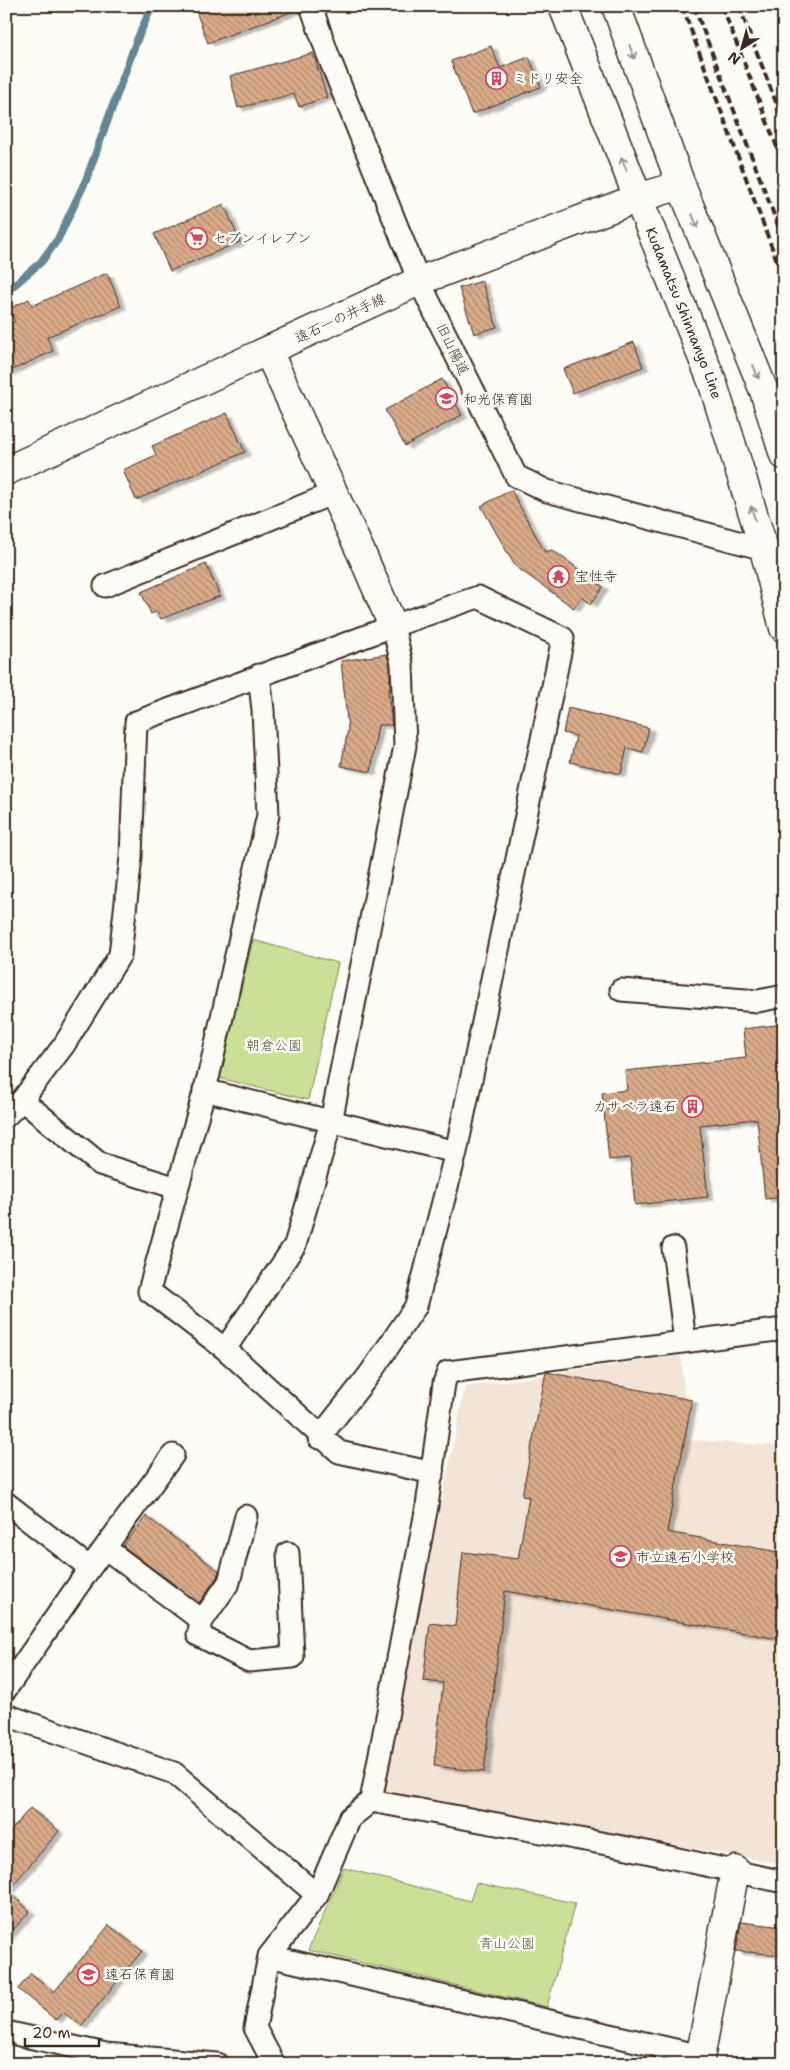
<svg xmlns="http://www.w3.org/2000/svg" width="790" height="2070" viewBox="0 0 790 2070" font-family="'Shantell Sans','Klee One',sans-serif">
<defs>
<pattern id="building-back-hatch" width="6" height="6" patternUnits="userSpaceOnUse" patternTransform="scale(1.25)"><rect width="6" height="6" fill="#d9ab8a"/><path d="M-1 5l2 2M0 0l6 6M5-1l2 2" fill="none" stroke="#b18b70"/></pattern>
<filter id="shadow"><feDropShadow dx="5.5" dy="3" stdDeviation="1" flood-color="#0004"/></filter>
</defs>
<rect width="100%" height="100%" fill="#fdfcf7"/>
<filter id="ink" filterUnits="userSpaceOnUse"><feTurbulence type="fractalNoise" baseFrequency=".02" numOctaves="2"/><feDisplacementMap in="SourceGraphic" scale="10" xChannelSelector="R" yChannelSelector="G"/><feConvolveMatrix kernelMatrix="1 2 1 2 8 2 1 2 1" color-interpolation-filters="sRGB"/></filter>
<g filter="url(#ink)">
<!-- built -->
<path fill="#f2e4d6" d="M 681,1355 L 688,1440 L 784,1446 L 784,1864 L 382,1794 L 465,1387 Z"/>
<!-- green -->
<path fill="#c9e096" stroke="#82855a" d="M 253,940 L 338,963 L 308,1100 L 219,1078 Z
M 344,1868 L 470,1901 L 476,1883 L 575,1903 L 547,2007 L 308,1950 Z"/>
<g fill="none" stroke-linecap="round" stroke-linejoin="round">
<!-- stream -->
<path stroke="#648893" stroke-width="8" d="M 6,292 L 41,262 L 58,239 L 86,180 L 136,42 L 152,6"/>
</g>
<!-- building -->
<path fill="url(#building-back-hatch)" stroke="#3b2a1e" filter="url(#shadow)" d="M 194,6 L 299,6 L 299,9 L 208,43 Z
M 491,46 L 500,68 L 529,57 L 541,87 L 472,114 L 451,61 Z
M 313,53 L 327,97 L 299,107 L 294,94 L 238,108 L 230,76 Z
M 224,204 L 240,242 L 170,271 L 154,234 Z
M 107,273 L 121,306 L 47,337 L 53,351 L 6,373 L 6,326 L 15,321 L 9,309 L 29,299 L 32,306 Z
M 482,281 L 497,327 L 474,334 L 459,288 Z
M 634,342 L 643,367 L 573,393 L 563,369 Z
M 442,379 L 462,415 L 405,446 L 385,410 Z
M 227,413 L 245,452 L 136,500 L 123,470 L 156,455 L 152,446 Z
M 511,490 L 545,552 L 552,550 L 603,587 L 591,604 L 582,597 L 574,608 L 515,566 L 481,506 Z
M 206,564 L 220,596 L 161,619 L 157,611 L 151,614 L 141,592 Z
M 387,654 L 390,666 L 390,690 L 388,690 L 392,725 L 378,725 L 371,772 L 341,766 L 348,729 L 341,661 Z
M 568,708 L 649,728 L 643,752 L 627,748 L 621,774 L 570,762 L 576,736 L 563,733 Z
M 784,1024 L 784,1197 L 765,1199 L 757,1119 L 700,1125 L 708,1197 L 635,1205 L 630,1158 L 609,1160 L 602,1093 L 627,1090 L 625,1071 L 746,1058 L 743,1029 Z
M 546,1372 L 692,1400 L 667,1532 L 784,1553 L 784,1640 L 505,1591 L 484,1772 L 434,1766 L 443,1683 L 423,1681 L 430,1623 L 455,1626 L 463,1552 L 518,1559 L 529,1497 L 522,1496 Z
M 146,1516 L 219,1571 L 217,1577 L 199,1603 L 123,1546 Z
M 30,1808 L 59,1831 L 8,1891 L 30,1911 L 6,1938 L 6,1836 Z
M 741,1922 L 783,1927 L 780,1955 L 736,1951 Z
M 109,1925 L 142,1951 L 81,2026 L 63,2012 L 56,2020 L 18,1989 L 31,1973 L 54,1992 Z"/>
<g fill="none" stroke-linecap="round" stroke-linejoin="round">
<defs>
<path id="street" d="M 311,6 L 328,55 L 419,281 L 516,476 L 547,491 L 764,549
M 105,586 L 334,493
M 259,675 L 263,710 L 268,815 L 209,1074 L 149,1291 L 225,1349 L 339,1452 L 433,1473
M 621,990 L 758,1001 L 784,996
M 204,1090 L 456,1152
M 22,1100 L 100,1164 L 177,1188
M 6,1116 L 22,1100 L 64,1045 L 120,955 L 131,857 L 136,722 L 393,626 L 478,597 L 563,638 L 456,1152 L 416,1306 L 369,1375 L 319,1438
M 673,1248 L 685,1341
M 225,1349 L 295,1245 L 331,1122 L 405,746 L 402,664 L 393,626
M 6,1503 L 90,1568 L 6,1689
M 246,1516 L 229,1582 L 202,1621 L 198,1635 L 249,1661 L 293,1657 L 288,1553
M 105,1548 L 202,1621
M 90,1568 L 173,1455
M 6,1715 L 174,1773 L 317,1895
M 371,1801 L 623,1847 L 784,1882
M 269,1956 L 701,2056
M 6,2032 L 106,2054 L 217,2064
M 274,2064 L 255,2028 L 269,1956 L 317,1895 L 350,1818 L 371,1801 L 427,1506 L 444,1383 L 448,1372 L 784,1329"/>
<g id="secondary">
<path id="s1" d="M 563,6 L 638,198 L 712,381 L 764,549 L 784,628"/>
<path d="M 616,6 L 681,185 L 764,391 L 784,455"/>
<path d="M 268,351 L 364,559 L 393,626"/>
<path d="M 6,471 L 419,281 L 638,198 L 681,185"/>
<path d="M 699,2064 L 735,1870"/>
</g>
</defs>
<!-- street casing -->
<use href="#street" stroke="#3b2a1e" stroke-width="25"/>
<!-- secondary casing -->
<use href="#secondary" stroke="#3b2a1e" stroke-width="31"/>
<!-- street -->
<use href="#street" stroke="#fdfcf7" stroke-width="21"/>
<!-- secondary -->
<use href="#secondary" stroke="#fdfcf7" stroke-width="28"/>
<!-- rail -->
<path stroke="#3b2a1e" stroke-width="4" stroke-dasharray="8 4" stroke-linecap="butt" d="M 682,6 L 784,280
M 694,6 L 784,241
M 722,6 L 784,165
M 739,6 L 784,123"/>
</g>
<!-- one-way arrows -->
<defs><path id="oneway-shaft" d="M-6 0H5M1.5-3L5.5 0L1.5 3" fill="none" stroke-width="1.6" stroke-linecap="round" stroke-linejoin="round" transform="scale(1.25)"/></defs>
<g stroke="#9c938a">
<use href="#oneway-shaft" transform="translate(632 52) rotate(70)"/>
<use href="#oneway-shaft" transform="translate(624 164) rotate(-111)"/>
<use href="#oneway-shaft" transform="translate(695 221) rotate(68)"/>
<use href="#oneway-shaft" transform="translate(756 372) rotate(68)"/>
<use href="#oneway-shaft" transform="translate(753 513) rotate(-107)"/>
</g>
</g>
<!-- icons -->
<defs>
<symbol id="building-ring" viewBox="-11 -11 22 22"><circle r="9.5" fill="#fdfcf7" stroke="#d1495b" stroke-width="1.5"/><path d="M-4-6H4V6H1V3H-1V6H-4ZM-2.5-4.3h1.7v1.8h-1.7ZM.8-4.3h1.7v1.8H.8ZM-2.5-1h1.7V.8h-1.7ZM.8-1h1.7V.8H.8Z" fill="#d1495b"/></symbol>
<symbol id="supermarket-ring" viewBox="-11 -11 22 22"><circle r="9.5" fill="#fdfcf7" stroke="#d1495b" stroke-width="1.5"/><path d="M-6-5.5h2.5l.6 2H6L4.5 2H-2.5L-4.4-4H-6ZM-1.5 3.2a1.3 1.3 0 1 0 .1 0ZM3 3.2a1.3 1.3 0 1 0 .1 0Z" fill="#d1495b"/></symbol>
<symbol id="school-ring" viewBox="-11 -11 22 22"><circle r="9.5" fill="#fdfcf7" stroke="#d1495b" stroke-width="1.5"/><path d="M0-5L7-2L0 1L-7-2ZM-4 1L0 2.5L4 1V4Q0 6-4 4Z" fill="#d1495b"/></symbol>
<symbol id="temple-ring" viewBox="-11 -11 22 22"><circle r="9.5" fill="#fdfcf7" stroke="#d1495b" stroke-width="1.5"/><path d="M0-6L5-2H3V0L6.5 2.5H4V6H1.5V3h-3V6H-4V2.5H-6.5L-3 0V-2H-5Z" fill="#d1495b"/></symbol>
</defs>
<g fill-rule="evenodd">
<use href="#building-ring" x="484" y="66" width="25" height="25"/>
<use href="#supermarket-ring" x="184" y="226" width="25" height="25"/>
<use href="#school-ring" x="434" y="386" width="25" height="25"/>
<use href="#temple-ring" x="546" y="564" width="25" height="25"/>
<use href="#building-ring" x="680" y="1094" width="25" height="25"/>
<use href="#school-ring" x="608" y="1544" width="25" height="25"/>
<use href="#school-ring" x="76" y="1962" width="25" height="25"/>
</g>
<g text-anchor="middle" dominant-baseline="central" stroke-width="5" stroke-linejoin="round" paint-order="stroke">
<!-- poi labels -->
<g font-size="14" fill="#3b2a1e" stroke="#fdfcf7" text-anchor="start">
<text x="513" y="78">ミドリ安全</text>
<text x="213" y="238">セブンイレブン</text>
<text x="463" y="399">和光保育園</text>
<text x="575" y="576">宝性寺</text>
<text x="677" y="1106" text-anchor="end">カサベラ遠石</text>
<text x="636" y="1557">市立遠石小学校</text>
<text x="105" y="1974">遠石保育園</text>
</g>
<!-- street labels -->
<g font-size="14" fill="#3b2a1e" stroke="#fdfcf7">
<text stroke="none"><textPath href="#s1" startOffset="330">Kudamatsu Shinnanyo Line</textPath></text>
<text transform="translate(340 318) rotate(-25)">遠石一の井手線</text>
<text transform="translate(453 349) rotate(64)">旧山陽道</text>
</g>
<!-- park labels -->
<g font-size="14" fill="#5e583c" stroke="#fdfcf7">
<text x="274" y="1045">朝倉公園</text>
<text x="507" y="1943">青山公園</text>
</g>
</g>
<!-- margin -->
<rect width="790" height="2070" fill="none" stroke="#fdfcf7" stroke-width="25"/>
<rect x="12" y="12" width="765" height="2045" fill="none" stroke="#3b2a1e" stroke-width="2" filter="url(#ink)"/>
<!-- north arrow -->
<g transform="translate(742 48) rotate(217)" stroke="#fdfcf7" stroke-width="4" paint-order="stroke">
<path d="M0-4L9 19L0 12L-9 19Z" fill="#3b2a1e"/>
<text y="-8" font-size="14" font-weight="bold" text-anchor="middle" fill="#3b2a1e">N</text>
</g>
<!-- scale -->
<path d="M25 2038v8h74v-8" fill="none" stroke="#3b2a1e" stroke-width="2.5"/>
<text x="32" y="2038" font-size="15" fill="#3b2a1e" stroke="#fdfcf7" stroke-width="4" paint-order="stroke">20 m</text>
</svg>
